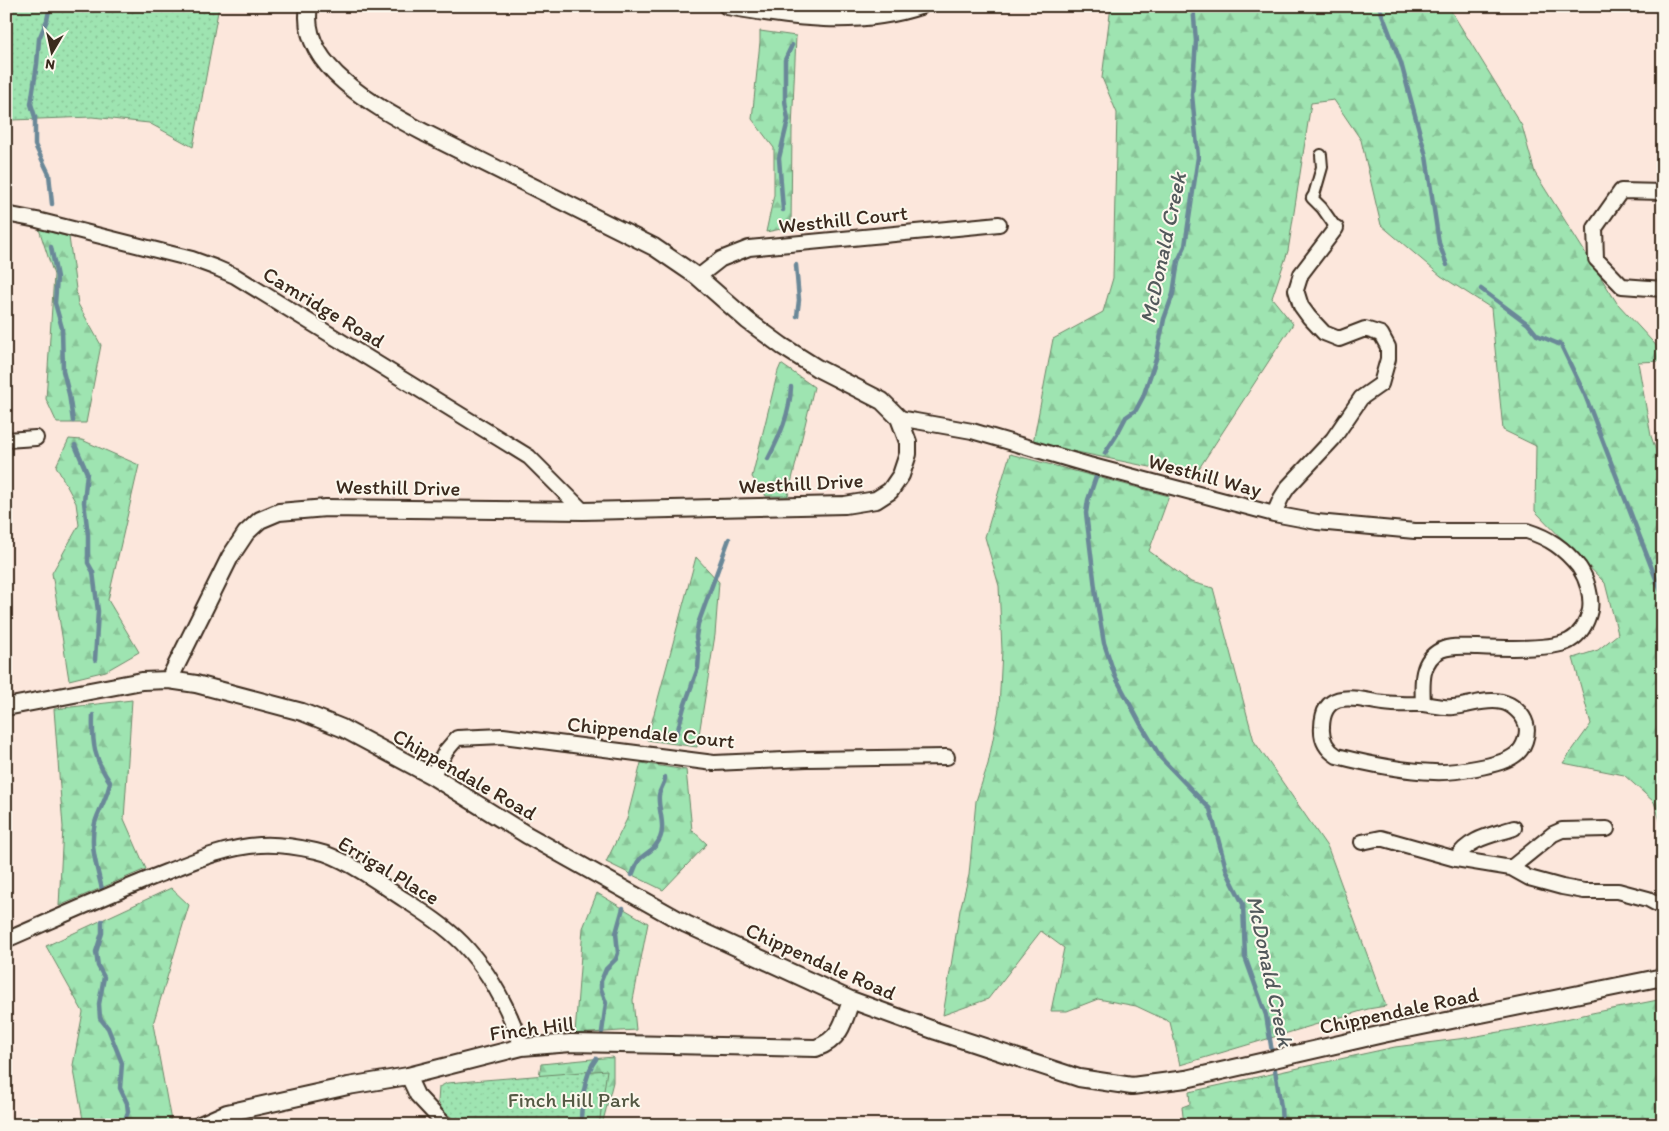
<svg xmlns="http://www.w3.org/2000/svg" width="1669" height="1131" viewBox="0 0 1669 1131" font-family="Itim,sans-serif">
<defs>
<pattern id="forest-firs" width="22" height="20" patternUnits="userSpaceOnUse" patternTransform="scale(1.25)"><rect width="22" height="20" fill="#9ee4b1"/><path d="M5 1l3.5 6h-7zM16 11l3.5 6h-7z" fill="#89c498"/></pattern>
<pattern id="park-dots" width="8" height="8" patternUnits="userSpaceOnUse" patternTransform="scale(1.25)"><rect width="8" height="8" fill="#9ee4b1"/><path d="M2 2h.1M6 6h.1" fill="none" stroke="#89c498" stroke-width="1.8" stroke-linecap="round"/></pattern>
</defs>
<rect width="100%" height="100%" fill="#fce7dc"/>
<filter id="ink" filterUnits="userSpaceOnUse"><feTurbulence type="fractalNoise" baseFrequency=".02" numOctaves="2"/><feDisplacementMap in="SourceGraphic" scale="10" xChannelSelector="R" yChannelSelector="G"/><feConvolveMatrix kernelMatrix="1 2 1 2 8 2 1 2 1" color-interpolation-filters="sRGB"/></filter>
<g filter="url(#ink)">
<!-- forest -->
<path fill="url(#forest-firs)" stroke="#6c8768" d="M 1111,6 L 1448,6 L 1522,126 L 1535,173 L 1617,303 L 1663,353 L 1663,361 L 1638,362 L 1651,436 L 1663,471 L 1663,830 L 1654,802 L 1624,775 L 1563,763 L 1591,724 L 1573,658 L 1598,650 L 1618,634 L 1605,583 L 1535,511 L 1536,446 L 1503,430 L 1491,308 L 1441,276 L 1381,225 L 1361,140 L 1334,100 L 1311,103 L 1288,251 L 1272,298 L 1293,324 L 1194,476 L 1033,443 L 1053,339 L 1103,312 L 1113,278 L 1117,113 L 1102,78 Z
M 760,31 L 796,36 L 792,130 L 791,227 L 766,232 L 774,195 L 774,148 L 752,119 L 760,42 Z
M 39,229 L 69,237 L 78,304 L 101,345 L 86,423 L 57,423 L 46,399 L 54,275 Z
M 781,364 L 814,387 L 788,496 L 766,496 L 752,477 L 778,371 Z
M 69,439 L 82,440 L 139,465 L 108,600 L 139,652 L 106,671 L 69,680 L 52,573 L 79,525 L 76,503 L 56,466 Z
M 1010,454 L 1169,496 L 1149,551 L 1191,582 L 1213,588 L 1254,741 L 1328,848 L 1386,1006 L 1368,1009 L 1180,1065 L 1170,1022 L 1136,1006 L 1098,999 L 1067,1011 L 1051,1011 L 1064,948 L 1041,931 L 988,999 L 943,1015 L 960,910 L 969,875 L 976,801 L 988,764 L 999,709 L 1002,650 L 999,586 L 985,537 Z
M 696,557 L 719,582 L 715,635 L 697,747 L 647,740 Z
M 132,700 L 124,819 L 146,869 L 59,906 L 63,827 L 54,709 Z
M 641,763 L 686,770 L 692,830 L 707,844 L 663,890 L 606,862 L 627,819 Z
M 171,888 L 189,905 L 153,1024 L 171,1121 L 165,1125 L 84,1125 L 73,1065 L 83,1012 L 46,946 Z
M 597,893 L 648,923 L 633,1000 L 636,1030 L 575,1034 L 583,928 Z
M 1663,999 L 1663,1125 L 1184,1125 L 1182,1107 L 1190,1104 L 1189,1092 L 1395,1047 L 1466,1038 L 1539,1025 L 1592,1013 Z
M 613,1057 L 613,1082 L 602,1125 L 531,1125 L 541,1064 Z"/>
<!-- park -->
<path fill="url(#park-dots)" stroke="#6c8768" d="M 6,6 L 219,6 L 193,147 L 149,123 L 92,117 L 12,120 L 13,104 L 6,104 Z
M 607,1070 L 599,1125 L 486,1125 L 454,1119 L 444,1112 L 438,1102 L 439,1087 L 447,1083 Z"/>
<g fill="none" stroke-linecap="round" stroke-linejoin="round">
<!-- stream -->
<path stroke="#6a8898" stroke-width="4.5" d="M 50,6 L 47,20 L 39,39 L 37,64 L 31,104 L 35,117 L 35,145 L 49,174 L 52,204
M 1379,6 L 1401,63 L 1426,156 L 1439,243 L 1447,265
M 783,210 L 779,158 L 788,120 L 785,101 L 785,60 L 792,45
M 51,247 L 57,277 L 55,303 L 62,328 L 63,371 L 69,394 L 73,421
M 796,265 L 799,300 L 797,316
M 1481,289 L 1528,324 L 1537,335 L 1561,345 L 1585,395 L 1663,597
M 75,445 L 87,473 L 84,502 L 88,535 L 88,563 L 93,572 L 98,611 L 95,660
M 1105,453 L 1116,436 L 1126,417 L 1136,410 L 1143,397 L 1156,359 L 1164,319 L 1173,294 L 1178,261 L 1185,246 L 1198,157 L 1192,95 L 1196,41 L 1193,6
M 768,459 C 780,436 790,413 791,387
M 1097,474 L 1088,500 L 1086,513 L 1096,596 L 1104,643 L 1115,676 L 1140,723 L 1161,758 L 1210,809 L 1227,872 L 1243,904 L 1245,957 L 1266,1015 L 1281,1107 L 1282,1125
M 93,715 C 92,743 94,759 110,782 C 108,797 99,809 95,823 C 89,844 97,868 102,889
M 677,733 L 684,707 L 698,668 L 699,655 L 696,637 L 698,624 L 729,539
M 632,875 C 635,869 636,862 641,858 C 646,853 652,851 656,845 C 669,829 657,810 659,795 C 660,788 665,784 665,777
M 102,921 L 102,933 L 96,952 L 98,966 L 104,977 L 99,1004 L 100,1018 L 108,1028 L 122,1063 L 120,1088 L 127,1103 L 128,1112 L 123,1125
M 602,1032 L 606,1003 L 601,989 L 601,981 L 606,969 L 616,959 L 618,953 L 616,933 L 623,908
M 581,1125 C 581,1106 584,1074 596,1059"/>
<defs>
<path id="pedestrian" d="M 1321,155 L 1322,167 L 1314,195 L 1312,198 L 1322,208 L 1336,228"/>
<path id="minor" d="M 1663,192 L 1621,191 L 1595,228 L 1596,259 L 1622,286 L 1663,289
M 6,214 L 37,220 L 192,259 L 214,267 L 235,276 L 529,457 L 583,511
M 698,277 L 721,259 L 749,248 L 999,224
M 899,418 L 972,431 L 1089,465 L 1274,514 L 1317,522 L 1415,531 L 1527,531 C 1549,538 1564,548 1579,567 C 1587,579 1592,596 1590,610 C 1587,623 1580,635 1569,641 C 1552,650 1499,648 1478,647 C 1466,647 1452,645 1441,650 C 1420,660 1422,684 1423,704 C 1432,705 1443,708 1453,707 C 1469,706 1486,698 1502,702 C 1512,704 1523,714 1526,724 C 1529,734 1524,749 1515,755 C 1501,766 1452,773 1434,772 C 1402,771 1368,764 1337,756 C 1326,749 1321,739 1322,727 C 1323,686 1359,700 1384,703 C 1397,705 1410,704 1423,704
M 6,440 L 36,438
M 1274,514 L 1281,498 L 1288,487 L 1333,439 L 1361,398 L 1381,384 L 1388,359 L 1388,347 L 1381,334 L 1365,329 L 1339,339 L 1324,333 L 1309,317 L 1301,306 L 1296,290 L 1301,274 L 1336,228
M 432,776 L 446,751 L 457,738 L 503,736 L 714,763 L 807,759 L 947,757
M 1362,842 L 1381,838 L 1456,859 L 1511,868 L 1529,878 L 1562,887 L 1584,891 L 1618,891 L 1648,899 L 1663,907
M 1456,859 C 1468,838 1493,835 1514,828
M 1511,868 L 1553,834 L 1562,830 L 1607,829
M 6,940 C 59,917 112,893 166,872 C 196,860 227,847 260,845 C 278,844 298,847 316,851 C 344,857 380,884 405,900 C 425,913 445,926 462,943 C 490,972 509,1009 522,1047
M 408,1076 L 417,1095 L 445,1125"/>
<path id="tertiary" d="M 727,6 C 791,17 857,27 920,6
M 169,680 L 230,557 L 246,533 L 260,520 L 279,512 L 326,508 L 583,511 L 845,505 L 876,500 L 890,491 L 901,475 L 908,454 L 908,442 L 899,418 L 882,401 L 817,368 L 782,346 L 748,321 L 698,277 L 654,247 L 425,133 C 380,109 298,67 309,6
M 6,707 L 142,681 L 169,680 L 196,684 L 302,712 L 342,728 L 432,776 L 527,835 L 686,924 L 851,1000 L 936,1031 L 1079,1078 L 1132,1086 L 1186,1079 L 1383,1034 L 1663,977
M 200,1125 L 227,1113 L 348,1086 L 408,1076 L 522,1047 L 571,1043 L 816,1048 C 840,1040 844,1022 851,1000"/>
</defs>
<!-- pedestrian casing -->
<use href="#pedestrian" stroke="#3b2a1e" stroke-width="14"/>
<!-- minor casing -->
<use href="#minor" stroke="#3b2a1e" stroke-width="18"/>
<!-- tertiary casing -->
<use href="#tertiary" stroke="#3b2a1e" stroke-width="20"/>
<!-- pedestrian -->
<use href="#pedestrian" stroke="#fbf7ec" stroke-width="10"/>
<!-- minor -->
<use href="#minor" stroke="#fbf7ec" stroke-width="14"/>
<!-- tertiary -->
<use href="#tertiary" stroke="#fbf7ec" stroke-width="16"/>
</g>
</g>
<g text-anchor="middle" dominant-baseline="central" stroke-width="4" stroke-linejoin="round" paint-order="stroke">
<!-- street labels -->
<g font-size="21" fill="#3b2a1e" stroke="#fbf7ec">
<text transform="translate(843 219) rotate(-6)">Westhill Court</text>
<text transform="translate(324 307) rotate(31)">Camridge Road</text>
<text transform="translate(1205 475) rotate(15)">Westhill Way</text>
<text transform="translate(801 483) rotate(-3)">Westhill Drive</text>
<text transform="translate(398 487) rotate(1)">Westhill Drive</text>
<text transform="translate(651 732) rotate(6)">Chippendale Court</text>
<text transform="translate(465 774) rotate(30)">Chippendale Road</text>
<text transform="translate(389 870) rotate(31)">Errigal Place</text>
<text transform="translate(821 961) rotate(24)">Chippendale Road</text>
<text transform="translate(1399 1010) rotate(-12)">Chippendale Road</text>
<text transform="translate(532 1028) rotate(-7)">Finch Hill</text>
</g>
<!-- park labels -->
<g font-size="21" fill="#545843" stroke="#fbf7ec">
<text x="574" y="1099">Finch Hill Park</text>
</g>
<!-- water labels -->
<g font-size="22" font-style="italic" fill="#52595b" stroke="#fbf7ec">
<text transform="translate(1163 248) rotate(-78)">McDonald Creek</text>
<text transform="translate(1270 971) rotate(78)">McDonald Creek</text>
</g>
</g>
<!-- margin -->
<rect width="1669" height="1131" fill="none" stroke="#fbf7ec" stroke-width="25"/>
<rect x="12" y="12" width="1644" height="1106" fill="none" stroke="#3b2a1e" stroke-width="2" filter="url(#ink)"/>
<!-- north arrow -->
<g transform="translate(52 52) rotate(189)" stroke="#fbf7ec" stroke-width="4" paint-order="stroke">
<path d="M0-4L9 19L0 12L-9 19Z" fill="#3b2a1e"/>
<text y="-8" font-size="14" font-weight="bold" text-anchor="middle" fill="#3b2a1e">N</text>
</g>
</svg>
